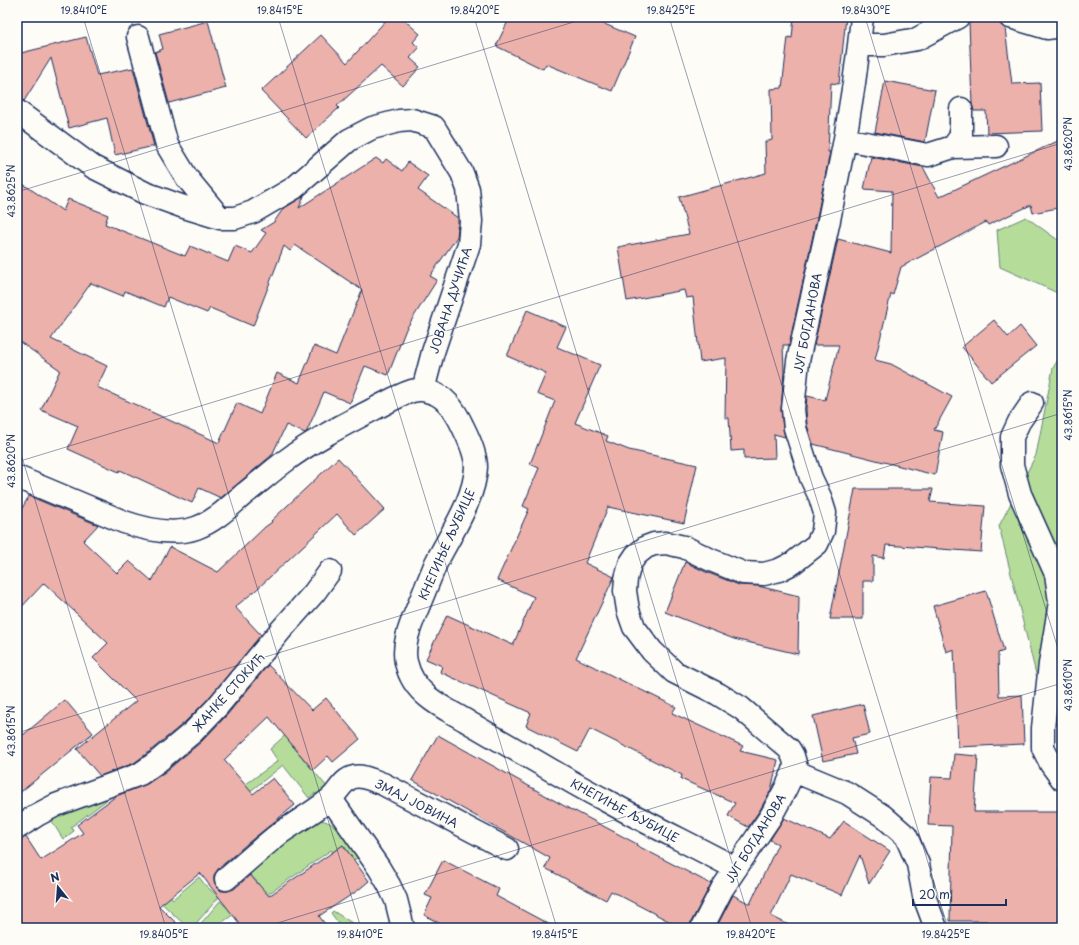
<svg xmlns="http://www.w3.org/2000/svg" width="1079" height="945" viewBox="0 0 1079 945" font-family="'Playpen Sans',sans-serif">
<rect width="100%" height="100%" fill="#fdfcf7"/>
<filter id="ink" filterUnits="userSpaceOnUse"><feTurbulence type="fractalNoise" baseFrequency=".025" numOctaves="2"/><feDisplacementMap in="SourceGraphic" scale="8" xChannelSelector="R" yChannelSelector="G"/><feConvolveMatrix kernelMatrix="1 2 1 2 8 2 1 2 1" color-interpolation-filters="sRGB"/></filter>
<g filter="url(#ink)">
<!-- green -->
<path fill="#b5dd99" stroke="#68867c" d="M 1026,217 L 1062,243 L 1062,295 L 1000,267 L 997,230 Z
M 1062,353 L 1062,678 L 1037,678 L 999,526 L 1036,455 L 1053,368 Z
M 293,728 L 291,744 L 328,788 L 318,797 L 315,793 L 309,798 L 283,765 L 238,801 L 265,835 L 254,844 L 223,806 L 168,840 L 278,761 L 270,749 Z
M 116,793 L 71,827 L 74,831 L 63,839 L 51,820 L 62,814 Z
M 317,820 C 338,820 348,842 359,857 L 354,860 L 343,845 L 333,852 L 331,850 L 264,897 L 243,900 L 259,884 L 247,871 L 282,841 Z
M 199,877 L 205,885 L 219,897 L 192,928 L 188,928 L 153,895 L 163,887 L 173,899 Z
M 220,901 L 234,914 L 214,928 L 197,928 Z
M 333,911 L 360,928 L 342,928 L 331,913 Z"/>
<!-- building -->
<path fill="#ecb1ab" stroke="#1b2f5e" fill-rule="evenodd" d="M 389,17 L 401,17 L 420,34 L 413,42 L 419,48 L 410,58 L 420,67 L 403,86 L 381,66 L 337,106 L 339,108 L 306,138 L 261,91 L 321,35 L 347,63 Z
M 510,17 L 588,17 L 635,37 L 612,91 L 546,64 L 543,69 L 496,46 Z
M 794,17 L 846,17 L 839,84 L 831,83 L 828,152 L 830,152 L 817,217 L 789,345 L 783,345 L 784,372 L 781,410 L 783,429 L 785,437 L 774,434 L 775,458 L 744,459 L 744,450 L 731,451 L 729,418 L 725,418 L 726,358 L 700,362 L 693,297 L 686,298 L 684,290 L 627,301 L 618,247 L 689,234 L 679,197 L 766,173 L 765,142 L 772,140 L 771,89 L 782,88 L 788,37 L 792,38 Z
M 998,19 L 1001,25 L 1005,28 L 1012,84 L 1040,83 L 1042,131 L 987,133 L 986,111 L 974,111 L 972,104 L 969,22 Z
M 208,21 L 226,88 L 169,103 L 155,52 L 163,49 L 159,34 Z
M 86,37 L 97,75 L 133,68 L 154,146 L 115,155 L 107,118 L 69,128 L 51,58 L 24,101 L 17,99 L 17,54 Z
M 885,81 L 935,90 L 925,142 L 875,132 Z
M 1062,139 L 1062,207 L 1033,213 L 1031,205 L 988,225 L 986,222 L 901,267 L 893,295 L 891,294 L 875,360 L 891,364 L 952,397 L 934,430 L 943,432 L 935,475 L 813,444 L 807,425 L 806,409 L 807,396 L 825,400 L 839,345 L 814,345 L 838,239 L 891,253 L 892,191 L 864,189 L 871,157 L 923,167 L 939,197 Z
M 376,158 L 383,163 L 386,159 L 402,171 L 408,162 L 428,176 L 418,190 L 458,218 L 458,225 L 457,227 L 458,228 L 457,237 L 430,276 L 437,280 L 406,329 L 388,375 L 365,366 L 350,403 L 324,392 L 307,431 L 305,433 L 286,425 L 272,455 L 221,498 L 199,488 L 192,503 L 120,470 L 119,472 L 68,449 L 78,426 L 41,410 L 60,370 L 17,340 L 17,180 L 63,211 L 68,199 L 108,215 L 105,224 L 185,256 L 190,246 L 228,262 L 235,246 L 252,253 L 266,233 L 261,230 L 274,222 L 283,209 L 304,196 L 299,208 ZM 295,245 L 362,290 L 336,355 L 314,346 L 299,383 L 277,373 L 260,414 L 237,403 L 219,443 L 97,387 L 107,366 L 51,339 L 91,283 L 123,296 L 125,291 L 164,307 L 168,297 L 207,313 L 210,308 L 253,326 L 284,246 L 290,251 Z
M 527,310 L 566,327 L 557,347 L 600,365 L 575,423 L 608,436 L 606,441 L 629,450 L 697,465 L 684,523 L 608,507 L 585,563 L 614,577 L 576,658 L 676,707 L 672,713 L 743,746 L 740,751 L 778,760 L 771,790 L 760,810 L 748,827 L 728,816 L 735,803 L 681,779 L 682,775 L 590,729 L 578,752 L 526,726 L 531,713 L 440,672 L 442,666 L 426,659 L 447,615 L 513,645 L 534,597 L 497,580 L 529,509 L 523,506 L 539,468 L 530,464 L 555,401 L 537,394 L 546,373 L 507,356 Z
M 994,320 L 1008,337 L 1020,326 L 1036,346 L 991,382 L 962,347 Z
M 338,458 L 385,509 L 356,535 L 337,514 L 255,591 L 235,607 L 261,635 L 208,699 L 184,723 L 149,752 L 134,763 L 100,776 L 77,749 L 136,701 L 93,658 L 108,643 L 44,583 L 17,612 L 17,517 L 29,496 L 98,525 L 83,541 L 117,573 L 129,561 L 152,581 L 170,547 L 218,572 L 265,527 L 272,522 L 271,521 Z
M 855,489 L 933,489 L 930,502 L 985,506 L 981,552 L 886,545 L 884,558 L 873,556 L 873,581 L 863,581 L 863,619 L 830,619 Z
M 685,562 L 706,572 L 739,585 L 758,586 L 799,596 L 798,654 L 734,639 L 665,612 Z
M 986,591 L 1004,651 L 998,653 L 999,696 L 1022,695 L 1024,744 L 958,747 L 954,649 L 946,652 L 933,606 Z
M 268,665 L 312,710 L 326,698 L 360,739 L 333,762 L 328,756 L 313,770 L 269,717 L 224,760 L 253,794 L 273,778 L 295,805 L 248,843 L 218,869 L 214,875 L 214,882 L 217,887 L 221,891 L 228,891 L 234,889 L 250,875 L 269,896 L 343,845 L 369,881 L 357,891 L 319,916 L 328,928 L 243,928 L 200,873 L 159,906 L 181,928 L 17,928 L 17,840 L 26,837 L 41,860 L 83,833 L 77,825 L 116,796 L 147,784 L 165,772 L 201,742 L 227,715 Z
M 65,700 L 93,733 L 17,795 L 17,740 Z
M 863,704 L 870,734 L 852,738 L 856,754 L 823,761 L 813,716 Z
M 438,735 L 575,812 L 575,811 L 637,844 L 636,845 L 711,884 L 691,922 L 690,928 L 682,928 L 611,891 L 606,900 L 545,868 L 550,858 L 412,780 Z
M 954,754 L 978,756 L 974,812 L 1059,812 L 1060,928 L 988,928 L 988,921 L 950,921 L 952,826 L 928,825 L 931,777 L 952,778 Z
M 784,818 L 830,839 L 844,821 L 890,851 L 869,884 L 860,855 L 842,895 L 791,874 L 771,916 L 795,928 L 716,928 L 733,895 L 750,904 L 778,844 L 770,840 Z
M 443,860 L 499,889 L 496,896 L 556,928 L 448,928 L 424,915 L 432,898 L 425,895 Z"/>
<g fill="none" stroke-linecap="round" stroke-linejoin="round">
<defs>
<path id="minor" d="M 1010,17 L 1047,28 L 1062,26
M 138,37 L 167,145 L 187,178 L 220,218
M 859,45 L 884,45 L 917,39 L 958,17
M 17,111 L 93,167 L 145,193 L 181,206 L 220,218 L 235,218 L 253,212 L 294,188 L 349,140 L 372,128 L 399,121 L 412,120 L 434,127 L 462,173 L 468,189 L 471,221 L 469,244 L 433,352 L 423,390
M 845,139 L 928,155 L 953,147 L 961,136 L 961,109
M 953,147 L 996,146
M 1032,403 L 1019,422 L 1012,437 L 1012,465 L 1020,494 L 1056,574 L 1060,602 L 1050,664 L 1043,728 L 1043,748 L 1051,764 L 1062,779
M 17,477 L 124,522 C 147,530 173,536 196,528 C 214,522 229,507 243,495 C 257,484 270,473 284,462 C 310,442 345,424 374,409 C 386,403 399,395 412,391 C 420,389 425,390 433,393 C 448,398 457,414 463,427 C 469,439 476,454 476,467 C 475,499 450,535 436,563 C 430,578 424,592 418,607 C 411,624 402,644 406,662 C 409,676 417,688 428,697 C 440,707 455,714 468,722 C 485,732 501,741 518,751 C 547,767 575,785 605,800 C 648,824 692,845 735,868
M 794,771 L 847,793 L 883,816 L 906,836 L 918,864 L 924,896 L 936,928
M 331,799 L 379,868 L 389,885 L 396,900 L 403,928
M 17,828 L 37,815 L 56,805 L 140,774 L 157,762 L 193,732 L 217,707 L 281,630 L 314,593 L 330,571
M 226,879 C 244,864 261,848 279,834 C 296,822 314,812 330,799 C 338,793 343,779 354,777 C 363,775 374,781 383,784 L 507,849
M 702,928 L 722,889 L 771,816 L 785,790 L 794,771 L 795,763 L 793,756 L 789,749 L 741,708 L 718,694 L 674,672 L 652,651 L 634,627 L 628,610 L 625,591 L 626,579 L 630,564 L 636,555 L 646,547 L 654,544 L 666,543 L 684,547 L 711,560 L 743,573 L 764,574 L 779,570 L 793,563 L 817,544 L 823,531 L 825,513 L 820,497 L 811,478 L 795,428 L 793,409 L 798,361 L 829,220 L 845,139 L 854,83 L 859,45 L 862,17"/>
</defs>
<!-- minor casing -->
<use href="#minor" stroke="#1b2f5e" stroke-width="25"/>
<!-- minor -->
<use href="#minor" stroke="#fdfcf7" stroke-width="22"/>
</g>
</g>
<!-- ticks -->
<path fill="none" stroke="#1b2f5e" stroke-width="1" stroke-opacity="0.45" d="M 83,17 L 361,928M 278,17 L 557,928M 474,17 L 752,928M 669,17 L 948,928M 865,17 L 1062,662M 1060,17 L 1062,23M 17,192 L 590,17M 17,441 L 166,928M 17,462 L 1062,143M 17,733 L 1062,413M 261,928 L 1062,683"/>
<g text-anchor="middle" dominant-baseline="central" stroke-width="3" stroke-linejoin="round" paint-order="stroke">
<!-- street labels -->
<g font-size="12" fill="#1b2f5e" stroke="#fdfcf7">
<text transform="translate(450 300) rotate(-72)">ЈОВАНА ДУЧИЋА</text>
<text transform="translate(807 323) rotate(-79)">ЈУГ БОГДАНОВА</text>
<text transform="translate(446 544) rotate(-66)">КНЕГИЊЕ ЉУБИЦЕ</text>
<text transform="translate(228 692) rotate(-48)">ЖАНКЕ СТОКИЋ</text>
<text transform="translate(417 803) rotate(27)">ЗМАЈ ЈОВИНА</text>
<text transform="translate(625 810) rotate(28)">КНЕГИЊЕ ЉУБИЦЕ</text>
<text transform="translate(755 838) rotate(-58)">ЈУГ БОГДАНОВА</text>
</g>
</g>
<!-- margin -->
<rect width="1079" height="945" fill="none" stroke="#fdfcf7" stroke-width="44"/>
<!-- north arrow -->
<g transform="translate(58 887) rotate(343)" stroke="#fdfcf7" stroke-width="3" paint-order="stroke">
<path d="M0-3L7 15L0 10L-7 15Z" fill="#1b2f5e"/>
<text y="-6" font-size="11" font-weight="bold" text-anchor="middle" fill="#1b2f5e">N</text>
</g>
<!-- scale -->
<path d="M913 899v6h93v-6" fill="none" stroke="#1b2f5e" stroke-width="2"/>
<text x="919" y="899" font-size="12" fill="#1b2f5e" stroke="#fdfcf7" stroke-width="3" paint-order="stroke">20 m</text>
<rect x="22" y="22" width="1035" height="901" fill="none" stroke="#1b2f5e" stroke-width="1.5"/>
<g font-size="10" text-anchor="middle" fill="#1b2f5e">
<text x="84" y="14">19.8410°E</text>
<text x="280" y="14">19.8415°E</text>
<text x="475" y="14">19.8420°E</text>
<text x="671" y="14">19.8425°E</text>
<text x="866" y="14">19.8430°E</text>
<text transform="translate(1068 144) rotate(-90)" y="4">43.8620°N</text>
<text transform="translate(11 191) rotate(-90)" y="4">43.8625°N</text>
<text transform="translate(1068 415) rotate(-90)" y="4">43.8615°N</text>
<text transform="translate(11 461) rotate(-90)" y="4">43.8620°N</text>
<text transform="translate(1068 685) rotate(-90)" y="4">43.8610°N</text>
<text transform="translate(11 731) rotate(-90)" y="4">43.8615°N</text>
<text x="164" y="938">19.8405°E</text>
<text x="360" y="938">19.8410°E</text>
<text x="555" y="938">19.8415°E</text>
<text x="751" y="938">19.8420°E</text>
<text x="946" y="938">19.8425°E</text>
</g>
</svg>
